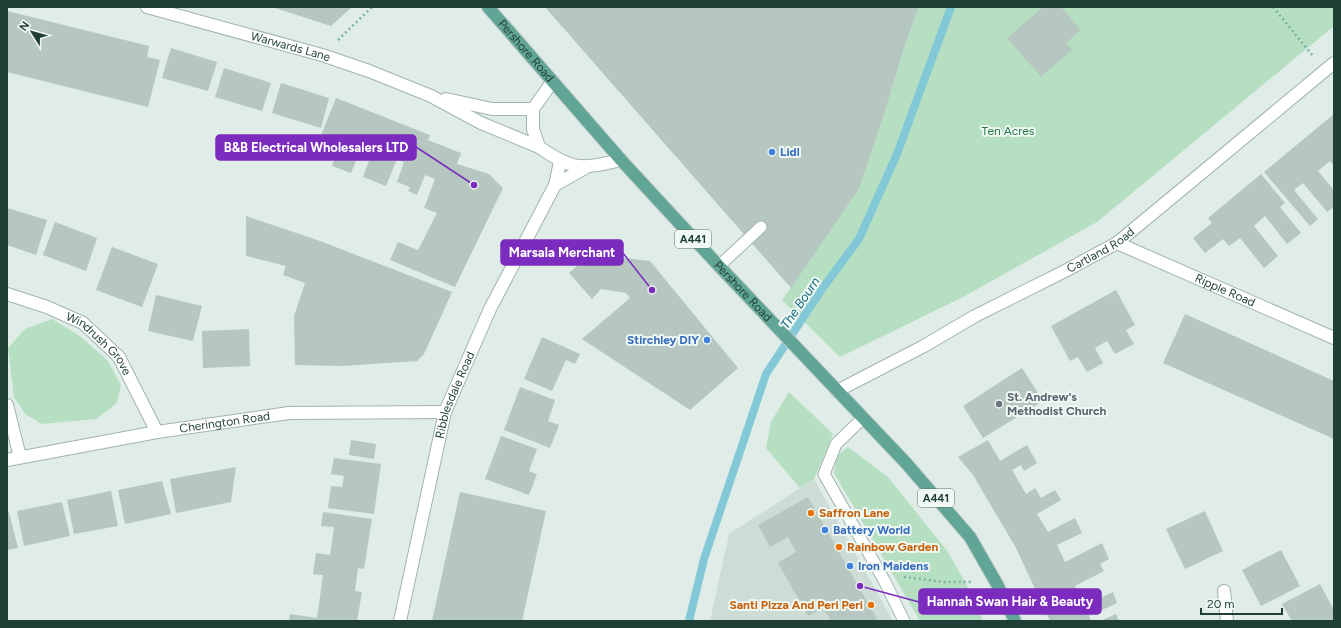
<svg xmlns="http://www.w3.org/2000/svg" width="1341" height="628" viewBox="0 0 1341 628" font-family="Figtree,sans-serif">
<rect width="100%" height="100%" fill="#dfece7"/>
<!-- built -->
<path fill="#cedcd6" d="M 814,479 L 893,621 L 710,621 L 729,534 Z"/>
<!-- green -->
<path fill="#b6dfc2" d="M 919,7 L 1334,7 L 1334,26 L 1097,222 L 963,297 L 840,357 L 782,300 L 859,189 L 884,115 L 906,42 Z
M 52,319 L 80,336 L 108,361 L 121,385 L 117,403 L 96,419 L 42,424 L 25,414 L 14,397 L 8,348 L 25,329 Z
M 789,392 L 833,434 L 814,479 L 800,488 L 766,448 L 771,422 Z
M 848,447 L 888,477 L 948,552 L 966,584 L 983,621 L 920,621 L 834,473 L 837,456 Z"/>
<g fill="none" stroke-linecap="round" stroke-linejoin="round">
<!-- stream -->
<path stroke="#82c8d6" stroke-width="8" d="M 689,621 L 704,559 L 766,374 L 822,289 L 859,239 L 897,154 L 951,7"/>
</g>
<!-- building -->
<path fill="#b5c7c0" d="M 272,7 L 352,7 L 331,26 Z
M 545,7 L 919,7 L 906,42 L 884,115 L 859,189 L 791,288 Z
M 1043,7 L 1061,7 L 1081,30 L 1066,43 L 1072,50 L 1041,77 L 1007,38 Z
M 7,11 L 149,46 L 147,57 L 160,60 L 148,107 L 7,72 Z
M 171,48 L 217,62 L 208,91 L 162,78 Z
M 224,68 L 271,83 L 262,111 L 215,97 Z
M 281,83 L 329,98 L 321,128 L 272,113 Z
M 336,98 L 430,135 L 428,140 L 461,153 L 457,164 L 489,174 L 503,188 L 455,287 L 390,260 L 398,242 L 418,250 L 437,213 L 424,208 L 435,179 L 425,175 L 417,195 L 408,191 L 410,187 L 397,182 L 404,162 L 397,159 L 386,186 L 363,177 L 373,150 L 362,146 L 351,173 L 332,166 L 342,140 L 334,137 L 325,160 L 313,155 Z
M 1334,114 L 1334,166 L 1330,161 L 1318,171 L 1334,190 L 1334,207 L 1327,212 L 1303,183 L 1294,190 L 1318,219 L 1310,226 L 1264,172 Z
M 1261,174 L 1285,203 L 1280,207 L 1301,233 L 1287,244 L 1265,216 L 1254,226 L 1278,256 L 1264,268 L 1240,238 L 1229,246 L 1223,239 L 1205,253 L 1193,238 L 1212,223 L 1208,218 Z
M 7,208 L 47,220 L 36,255 L 7,245 Z
M 246,216 L 320,241 L 452,292 L 424,354 L 417,361 L 342,366 L 295,365 L 294,316 L 305,283 L 283,275 L 286,266 L 246,256 Z
M 55,222 L 97,238 L 86,271 L 43,255 Z
M 112,247 L 158,264 L 142,307 L 96,290 Z
M 591,254 L 650,261 L 738,368 L 690,410 L 582,339 L 630,298 L 626,293 L 601,289 L 592,299 L 569,273 Z
M 1116,290 L 1135,325 L 1126,330 L 1134,344 L 1115,354 L 1107,341 L 1095,348 L 1103,363 L 1087,372 L 1078,357 L 1070,361 L 1051,326 Z
M 156,295 L 202,306 L 193,341 L 148,331 Z
M 1185,314 L 1334,381 L 1334,439 L 1163,363 Z
M 249,329 L 250,366 L 203,368 L 202,331 Z
M 542,337 L 580,354 L 575,364 L 566,360 L 552,391 L 524,379 Z
M 1022,368 L 1043,401 L 983,438 L 963,406 Z
M 520,387 L 555,400 L 548,421 L 559,425 L 550,448 L 504,430 Z
M 501,436 L 537,449 L 529,471 L 537,474 L 529,495 L 485,479 Z
M 351,440 L 376,444 L 374,459 L 349,455 Z
M 988,440 L 1000,461 L 1027,445 L 1037,463 L 1024,471 L 1021,465 L 1012,470 L 1026,494 L 1035,488 L 1041,498 L 1055,490 L 1061,500 L 1037,514 L 1048,532 L 1075,518 L 1082,533 L 1057,545 L 1065,562 L 1102,543 L 1109,559 L 1100,564 L 1104,571 L 1075,586 L 1082,601 L 1097,594 L 1100,598 L 1113,592 L 1117,603 L 1089,616 L 1091,621 L 1050,621 L 1016,548 L 973,475 L 958,457 Z
M 334,458 L 381,464 L 374,514 L 328,508 L 331,486 L 342,487 L 344,476 L 331,474 Z
M 236,467 L 231,502 L 176,513 L 170,479 Z
M 162,481 L 171,514 L 125,524 L 118,490 Z
M 111,491 L 118,526 L 74,534 L 67,500 Z
M 460,492 L 546,511 L 522,621 L 432,621 Z
M 808,497 L 874,614 L 878,621 L 831,621 L 823,608 L 808,616 L 778,563 L 796,552 L 788,537 L 770,547 L 758,525 Z
M 62,502 L 70,536 L 24,546 L 17,511 Z
M 1205,511 L 1223,551 L 1185,569 L 1166,529 Z
M 9,512 L 18,548 L 7,550 L 7,513 Z
M 323,512 L 372,519 L 364,569 L 358,568 L 355,591 L 362,592 L 357,621 L 289,621 L 290,614 L 317,618 L 323,575 L 313,574 L 316,553 L 330,555 L 334,527 L 321,526 Z
M 1281,550 L 1300,586 L 1261,606 L 1242,570 Z
M 1320,584 L 1334,610 L 1334,621 L 1292,621 L 1282,604 Z
M 1116,614 L 1119,621 L 1100,621 Z"/>
<g fill="none" stroke-linecap="round" stroke-linejoin="round">
<defs>
<path id="service" d="M 719,266 L 761,227
M 863,418 L 836,444 L 824,474 L 884,580 L 904,621"/>
<g id="minor">
<path id="s1" d="M 147,7 L 322,55 L 369,71 L 431,96 L 481,123 L 539,147"/>
<path d="M 553,81 L 533,109 L 533,129 L 539,147 C 574,171 580,169 621,160"/>
<path d="M 446,99 L 492,109 L 533,109"/>
<path d="M 555,185 L 585,168"/>
<path id="s2" d="M 1117,243 L 1334,338"/>
<path id="s3" d="M 7,294 L 47,307 L 83,323 L 119,357 L 157,432"/>
<path d="M 7,405 L 20,457"/>
<path id="s4" d="M 7,460 L 157,432 L 289,413 L 445,412"/>
<path d="M 1224,591 L 1227,621"/>
<path id="s5" d="M 400,621 L 445,412 L 490,309 L 555,185 L 560,162"/>
</g>
<g id="tertiary">
<path id="s6" d="M 837,391 L 924,346 L 975,316 L 1065,271 L 1117,243 L 1334,63"/>
</g>
<g id="primary">
<path id="s7" d="M 488,7 L 621,160 L 719,266 L 906,463 L 970,537 L 997,584 L 1015,621"/>
</g>
</defs>
<!-- service casing -->
<use href="#service" stroke="#a2b4ae" stroke-width="13"/>
<!-- minor casing -->
<use href="#minor" stroke="#a2b4ae" stroke-width="14"/>
<!-- tertiary casing -->
<use href="#tertiary" stroke="#a2b4ae" stroke-width="14"/>
<!-- primary casing -->
<use href="#primary" stroke="#c0c9c7" stroke-width="14"/>
<!-- path -->
<path stroke="#7db2a3" stroke-width="2.5" stroke-dasharray="2 3" stroke-linecap="butt" d="M 1273,7 L 1313,56
M 338,40 L 372,7
M 904,577 L 944,582 L 973,582"/>
<!-- service -->
<use href="#service" stroke="#fff" stroke-width="11"/>
<!-- minor -->
<use href="#minor" stroke="#fff" stroke-width="12"/>
<!-- tertiary -->
<use href="#tertiary" stroke="#fff" stroke-width="12"/>
<!-- primary -->
<use href="#primary" stroke="#60a595" stroke-width="12"/>
</g>
<!-- markers -->
<g fill="#3f7fe0" stroke="#f0f8f4" stroke-width="1.5">
<circle cx="772" cy="152" r="4"/>
<circle cx="707" cy="340" r="4"/>
<circle cx="825" cy="530" r="4"/>
<circle cx="850" cy="566" r="4"/>
</g>
<circle fill="#6b7280" stroke="#f0f8f4" stroke-width="1.5" cx="999" cy="404" r="4"/>
<g fill="#e8710a" stroke="#f0f8f4" stroke-width="1.5">
<circle cx="811" cy="513" r="4"/>
<circle cx="839" cy="547" r="4"/>
<circle cx="871" cy="605" r="4"/>
</g>
<g text-anchor="middle" dominant-baseline="central" stroke-width="4" stroke-linejoin="round" paint-order="stroke">
<!-- shield labels -->
<g fill="#f0f8f4" stroke="#5e766f" stroke-width="1">
<rect x="675" y="230" width="36" height="18" rx="3"/>
<rect x="918" y="489" width="36" height="18" rx="3"/>
</g>
<g font-size="11" font-weight="bold" fill="#1f3e36">
<text x="693" y="239">A441</text>
<text x="936" y="498">A441</text>
</g>
<!-- street labels -->
<g font-size="12" fill="#1f3e36" stroke="#f0f8f4">
<text stroke="none"><textPath href="#s1" startOffset="149">Warwards Lane</textPath></text>
<text stroke="none"><textPath href="#s7" startOffset="58">Pershore Road</textPath></text>
<text stroke="none"><textPath href="#s6" startOffset="299">Cartland Road</textPath></text>
<text stroke="none"><textPath href="#s7" startOffset="382">Pershore Road</textPath></text>
<text stroke="none"><textPath href="#s2" startOffset="118">Ripple Road</textPath></text>
<text stroke="none"><textPath href="#s3" startOffset="107">Windrush Grove</textPath></text>
<text stroke="none"><textPath href="#s5" startOffset="233">Ribblesdale Road</textPath></text>
<text stroke="none"><textPath href="#s4" startOffset="221">Cherington Road</textPath></text>
</g>
<!-- park labels -->
<g font-size="12" fill="#267847" stroke="#f0f8f4">
<text x="1008" y="131">Ten Acres</text>
</g>
<!-- shop labels -->
<g font-size="12" font-weight="bold" fill="#366cbe" stroke="#f0f8f4" text-anchor="start">
<text x="780" y="152">Lidl</text>
<text x="699" y="340" text-anchor="end">Stirchley DIY</text>
<text x="833" y="530">Battery World</text>
<text x="858" y="566">Iron Maidens</text>
</g>
<!-- worship labels -->
<g font-size="12" font-weight="bold" fill="#5b616d" stroke="#f0f8f4" text-anchor="start">
<text x="1007" y="397">St. Andrew's<tspan x="1007" dy="14">Methodist Church</tspan></text>
</g>
<!-- food labels -->
<g font-size="12" font-weight="bold" fill="#c56008" stroke="#f0f8f4" text-anchor="start">
<text x="819" y="513">Saffron Lane</text>
<text x="847" y="547">Rainbow Garden</text>
<text x="863" y="605" text-anchor="end">Santi Pizza And Peri Peri</text>
</g>
<!-- water labels -->
<g font-size="13" font-style="italic" fill="#146a7e" stroke="#f0f8f4">
<text transform="translate(800 303) rotate(-56)">The Bourn</text>
</g>
</g>
<!-- callouts -->
<path fill="none" stroke="#7b2cbf" stroke-width="1.5" d="M474 185L416 147M652 290L623 253M860 586L919 602"/>
<g fill="#7b2cbf" stroke="#f0f8f4" stroke-width="1.5">
<circle cx="474" cy="185" r="4"/>
<circle cx="652" cy="290" r="4"/>
<circle cx="860" cy="586" r="4"/>
</g>
<g fill="#7b2cbf" stroke="#7b2cbf" stroke-width="1.5">
<rect x="216" y="135" width="200" height="25" rx="4"/>
<rect x="501" y="240" width="122" height="25" rx="4"/>
<rect x="919" y="589" width="182" height="25" rx="4"/>
</g>
<g font-size="13" text-anchor="middle" font-weight="bold" fill="#fff">
<text x="316" y="152">B&amp;B Electrical Wholesalers LTD</text>
<text x="562" y="257">Marsala Merchant</text>
<text x="1010" y="606">Hannah Swan Hair &amp; Beauty</text>
</g>
<!-- border -->
<rect width="1341" height="628" fill="none" stroke="#1f3e36" stroke-width="16"/>
<!-- north arrow -->
<g transform="translate(32 32) rotate(307)" stroke="#f0f8f4" stroke-width="3" paint-order="stroke">
<path d="M0-3L7 15L0 10L-7 15Z" fill="#1f3e36"/>
<text y="-6" font-size="11" font-weight="bold" text-anchor="middle" fill="#1f3e36">N</text>
</g>
<!-- scale -->
<path d="M1201 608v6h81v-6" fill="none" stroke="#1f3e36" stroke-width="2"/>
<text x="1207" y="608" font-size="12" fill="#1f3e36" stroke="#f0f8f4" stroke-width="3" paint-order="stroke">20 m</text>
</svg>
